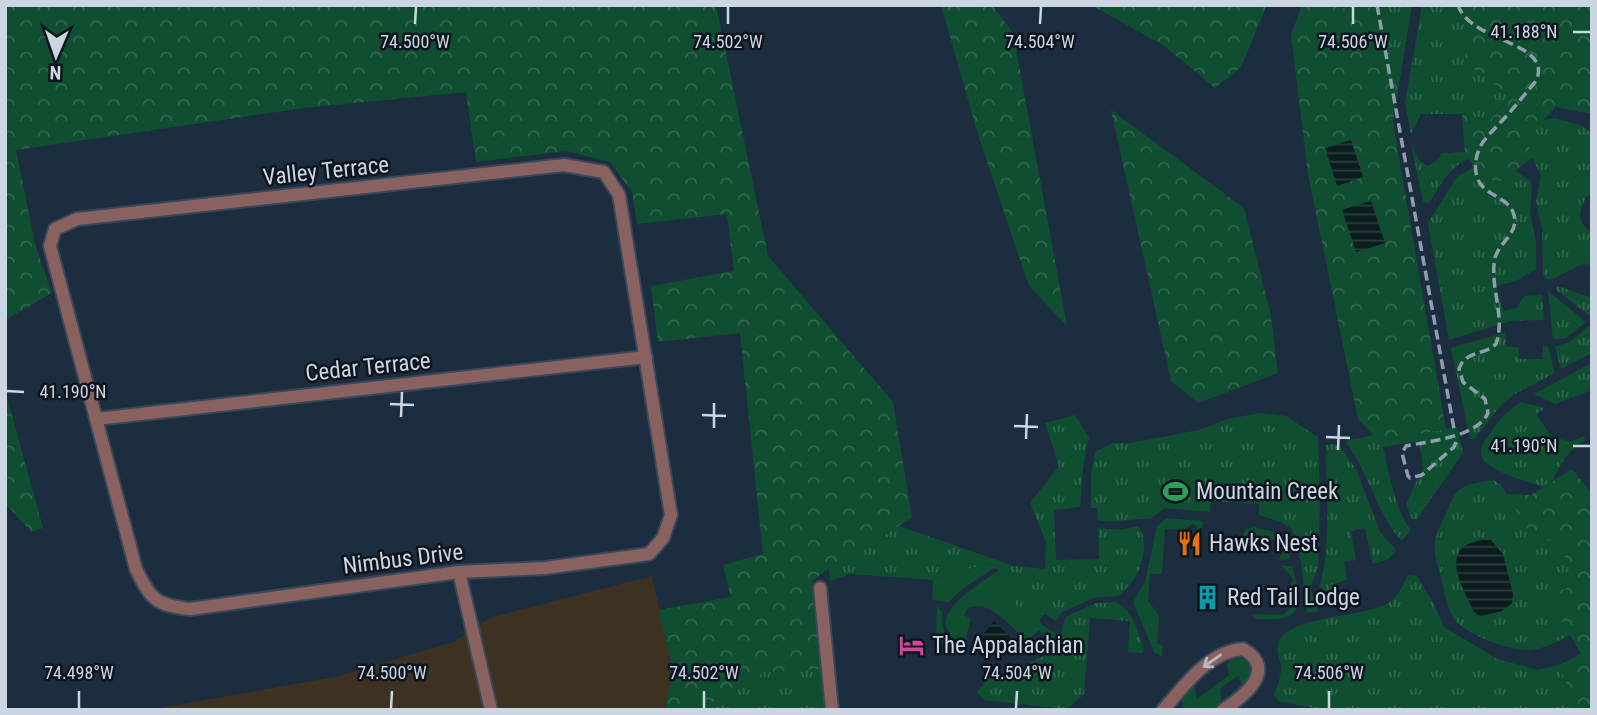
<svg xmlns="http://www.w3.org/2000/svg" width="1597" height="715" viewBox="0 0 1597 715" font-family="'Roboto Condensed',sans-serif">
<defs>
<pattern id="grass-tufts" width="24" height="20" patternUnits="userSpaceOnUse" patternTransform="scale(1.75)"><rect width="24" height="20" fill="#0f4e30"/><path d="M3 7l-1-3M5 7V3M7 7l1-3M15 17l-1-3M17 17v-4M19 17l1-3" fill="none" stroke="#31674e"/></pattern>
<pattern id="forest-crowns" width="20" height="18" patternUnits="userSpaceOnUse" patternTransform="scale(1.75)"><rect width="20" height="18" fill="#0f4e30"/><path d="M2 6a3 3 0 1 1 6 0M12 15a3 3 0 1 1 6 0" fill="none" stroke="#31674e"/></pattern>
<pattern id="water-rules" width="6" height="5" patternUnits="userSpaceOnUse" patternTransform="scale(1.75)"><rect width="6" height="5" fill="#0b1c1f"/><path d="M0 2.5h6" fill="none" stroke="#2d3c3f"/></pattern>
</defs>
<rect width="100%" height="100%" fill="#1d2d40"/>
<!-- commercial -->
<path fill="#3d3122" d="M 652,576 L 673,672 L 665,710 L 149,710 L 335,677 L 453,642 L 492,617 Z"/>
<!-- grass -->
<path fill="url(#grass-tufts)" d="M 1370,5 L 1412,5 L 1400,78 Z
M 1422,5 L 1468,5 L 1465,63 L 1511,95 L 1490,120 L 1462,114 L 1421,114 L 1411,134 L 1405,103 Z
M 1555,118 L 1580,125 L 1592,133 L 1592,194 L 1586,197 C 1578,215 1577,220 1592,234 L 1592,263 L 1586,265 L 1584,263 L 1551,280 L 1546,279 L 1543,274 L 1542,229 L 1536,201 L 1541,175 L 1532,158 L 1527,137 L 1541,121 Z
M 1411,144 L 1419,160 L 1427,166 L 1435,162 L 1442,153 L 1469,159 C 1449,166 1440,186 1429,203 L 1423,202 Z
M 1472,168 L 1498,183 L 1515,170 L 1530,181 L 1532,188 L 1530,212 L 1536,242 L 1536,269 L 1516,281 L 1496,286 L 1503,311 L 1517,308 L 1524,296 L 1542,295 L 1544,320 L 1510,321 L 1449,340 L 1428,223 L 1457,177 Z
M 1557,286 C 1569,289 1581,296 1592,297 L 1592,315 L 1590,316 L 1555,289 Z
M 1548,291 L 1586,322 L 1566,338 L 1553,339 Z
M 1592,324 L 1592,353 L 1561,369 L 1555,347 L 1569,342 Z
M 1506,332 L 1506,346 L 1519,348 L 1519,359 L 1542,359 L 1543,346 L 1548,347 L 1555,373 L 1515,394 L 1502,404 L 1474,439 L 1470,439 L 1451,348 Z
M 1592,363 L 1592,390 L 1555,404 L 1534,394 Z
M 1521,402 L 1545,408 L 1536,414 L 1551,436 L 1570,442 L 1584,436 L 1585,441 C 1565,450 1558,470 1549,489 C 1535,484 1486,471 1482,457 C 1479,447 1486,440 1491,432 C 1499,420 1508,410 1521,402 Z
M 1261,413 L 1286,416 L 1318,437 L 1320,501 L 1318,569 L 1310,587 L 1318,611 L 1307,613 L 1301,562 L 1292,529 L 1281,522 L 1259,515 L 1259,504 L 1211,501 L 1210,512 L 1165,508 L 1150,519 C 1132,517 1116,525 1098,520 L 1097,508 L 1091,508 L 1091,473 L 1095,452 L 1113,443 L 1131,443 L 1199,430 L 1227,419 Z
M 1075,415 L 1089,438 L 1083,468 L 1080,507 L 1054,510 L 1056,560 L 1099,559 L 1098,528 L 1122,530 L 1137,526 C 1150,536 1143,566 1134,579 C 1130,585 1124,590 1119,596 L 1094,598 L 1062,612 L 1042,607 L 1029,618 L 1010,599 L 1023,577 L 989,563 L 933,580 L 850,574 L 830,581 L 829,568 L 899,526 L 1014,566 L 1045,569 L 1046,542 L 1030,503 L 1059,466 L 1045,423 Z
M 1457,427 L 1463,453 L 1417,519 L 1412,519 L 1406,504 L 1423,468 L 1419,441 L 1383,447 C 1389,472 1395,511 1411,530 L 1402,541 C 1375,512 1370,473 1345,441 L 1374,435 L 1380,441 Z
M 1335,444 L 1345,453 L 1357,471 L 1380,532 L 1396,550 L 1389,559 L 1373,564 L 1365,528 L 1351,531 L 1356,560 L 1344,562 L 1347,579 L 1331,586 L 1337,598 L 1319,587 C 1332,549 1326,486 1326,445 Z
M 1494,480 L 1501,485 L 1534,540 L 1555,541 L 1580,582 L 1548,596 L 1570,635 C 1558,641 1545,649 1530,650 C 1511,651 1469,636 1456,621 C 1447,611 1445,594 1442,581 C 1433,549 1430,546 1445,515 C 1449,508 1452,496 1458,491 C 1467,483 1482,482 1494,480 Z
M 1408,575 L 1417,576 L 1434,604 L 1444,627 L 1497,659 L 1538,670 L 1559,665 L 1577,710 L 1323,710 L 1278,701 L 1274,695 C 1277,686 1281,678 1281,668 C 1282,659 1274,653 1279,642 C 1292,614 1363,619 1390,602 C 1399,595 1403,585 1408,575 Z
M 1117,602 C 1134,613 1138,632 1144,650 L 1142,653 L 1128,652 L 1130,621 L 1090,618 L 1084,694 L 1067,709 L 984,700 L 977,692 L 989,678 L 1001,680 L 1007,679 L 1032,661 L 1050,654 L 1058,647 L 1064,621 L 1067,616 L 1096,603 Z
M 821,669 L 826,710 L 699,710 L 764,672 Z"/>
<!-- forest -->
<path fill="url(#forest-crowns)" d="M 5,5 L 716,5 L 768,256 L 893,402 L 912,518 L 829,568 L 812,581 L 821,669 L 764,672 L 699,710 L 665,710 L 673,672 L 659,610 L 731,597 L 723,565 L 763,554 L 740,333 L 658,342 L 651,286 L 734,271 L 727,214 L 637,224 L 632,192 L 610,162 L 566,151 L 476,162 L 466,92 L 304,108 L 16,150 L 35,244 L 52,293 L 5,320 Z
M 941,5 L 992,5 L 1013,33 L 1067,326 L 1029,286 L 979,138 Z
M 1091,5 L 1267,5 L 1241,67 L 1215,88 L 1163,45 Z
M 1302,5 L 1339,5 L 1343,9 L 1346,5 L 1370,5 L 1400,78 L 1393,123 L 1446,429 L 1379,441 L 1358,419 L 1308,174 L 1291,35 Z
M 1468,5 L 1592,5 L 1592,114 L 1556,107 L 1527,137 L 1532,158 L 1498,183 L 1476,171 L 1469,159 L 1442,153 L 1465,152 L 1462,114 L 1490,120 L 1511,96 L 1465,63 Z
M 1111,110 L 1244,208 L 1271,316 L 1278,373 L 1198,403 L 1171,381 Z
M 5,390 L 43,528 L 31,532 L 5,503 Z
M 1572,469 L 1592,493 L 1592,710 L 1577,710 L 1559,665 L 1581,654 L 1548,596 L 1580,582 L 1555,541 L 1534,540 L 1506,494 L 1531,495 Z"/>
<!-- garden -->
<path fill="#0f4e30" d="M 1167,518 L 1203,521 L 1202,532 L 1198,531 L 1196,525 L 1192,524 L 1184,530 L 1165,529 L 1162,574 L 1150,574 L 1148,601 L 1159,615 L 1157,644 L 1163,645 L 1162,657 L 1154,652 L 1133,602 L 1145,582 L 1157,526 Z
M 1255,527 C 1279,534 1285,531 1290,558 L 1281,561 L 1280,556 L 1285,552 L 1281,541 L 1273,539 L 1268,543 L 1257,540 L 1254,537 L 1242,536 L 1246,529 Z
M 989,563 L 1024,577 L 1010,599 L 1029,618 L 1042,607 L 1062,612 L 1056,621 L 1045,614 L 1040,619 L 1041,624 L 1056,634 C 1056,647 1044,650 1034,653 L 1031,649 L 1036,648 L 1047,640 L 1039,630 L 1026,642 C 1016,630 996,609 980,606 C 976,606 972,607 968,608 L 964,615 L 971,619 L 965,642 L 951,637 C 950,633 947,630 946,626 C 942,604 985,581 999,570 L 994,568 L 961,590 L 949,602 L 932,600 L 933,580 Z
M 1282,566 L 1292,566 C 1304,608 1303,622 1255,619 L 1252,614 L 1282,615 L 1292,607 L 1294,597 L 1288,589 L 1293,579 Z
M 937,605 L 942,612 C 941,631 946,644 966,647 L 967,651 L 963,656 C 932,639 936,641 937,605 Z
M 1233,658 L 1245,659 L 1250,663 L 1251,677 L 1245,686 L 1241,685 L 1239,675 L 1220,689 C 1220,690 1222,700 1221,701 C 1218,715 1192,711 1183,707 C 1180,699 1186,692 1192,686 L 1195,687 L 1197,699 L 1229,675 L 1227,664 Z"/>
<!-- water -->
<path fill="url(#water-rules)" d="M 1351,140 L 1363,177 L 1337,186 L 1325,148 Z
M 1371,201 L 1385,243 L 1356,252 L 1342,210 Z
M 1481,540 L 1491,540 L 1503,554 L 1513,594 L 1512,603 L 1502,611 L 1480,616 L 1474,612 C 1467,596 1447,565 1461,549 C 1465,544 1474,542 1481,540 Z
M 994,621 L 1010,637 L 1007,643 L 988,656 L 983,652 L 979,655 L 972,647 Z"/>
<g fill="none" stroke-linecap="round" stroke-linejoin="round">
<defs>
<path id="minor" d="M 564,165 L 604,172 L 619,195 L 671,515 L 663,538 L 649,554 L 545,568 L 459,572 L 190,609 C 156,605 151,600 136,569 L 50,246 L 55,229 L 77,219 Z
M 96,419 L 646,357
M 459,572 L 491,710
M 820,588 L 832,710
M 1163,710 C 1184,686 1209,651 1243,649 C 1278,669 1245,696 1223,710"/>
</defs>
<!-- minor casing -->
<use href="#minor" stroke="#39485a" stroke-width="16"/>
<!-- minor -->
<use href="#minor" stroke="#89615f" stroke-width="12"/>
<!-- rail -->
<path stroke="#919dac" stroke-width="3.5" stroke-dasharray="10 5" stroke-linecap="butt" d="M 1377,5 L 1454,429
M 1456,442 L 1454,447 L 1422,475 L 1410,478 L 1408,476 L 1402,453 L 1406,446 C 1430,441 1477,437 1488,413 L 1485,399 L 1463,382 L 1459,369 C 1465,350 1484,356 1496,344 C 1506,316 1489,286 1495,258 C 1499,242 1519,234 1514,215 C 1510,200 1493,197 1483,187 C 1473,177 1474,160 1480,147 C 1484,139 1491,133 1497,126 C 1511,112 1523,96 1536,81 C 1554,41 1470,43 1458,5"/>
</g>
<!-- one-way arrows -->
<defs><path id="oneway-shaft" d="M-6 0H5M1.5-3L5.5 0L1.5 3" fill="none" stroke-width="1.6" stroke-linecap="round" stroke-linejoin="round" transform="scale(1.75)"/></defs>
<use stroke="#bbb9c2" href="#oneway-shaft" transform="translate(1212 661) rotate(145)"/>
<!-- ticks -->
<path fill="none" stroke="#ccd6e3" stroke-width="2.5" d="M 415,24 L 416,7M 728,24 L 728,7M 1040,24 L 1041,7M 1353,24 L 1353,7M 1573,32 L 1590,32M 7,391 L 24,392M 390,404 L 414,405M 702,415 L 726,416M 401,417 L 402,392M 1014,426 L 1038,427M 714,428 L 714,403M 1326,437 L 1350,438M 1026,439 L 1027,414M 1573,446 L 1590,446M 1338,450 L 1339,425M 79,708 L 79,691M 391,708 L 392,691M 704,708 L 704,691M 1016,708 L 1017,691M 1329,708 L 1329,691"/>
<!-- icons -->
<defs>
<symbol id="stadium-bare" viewBox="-9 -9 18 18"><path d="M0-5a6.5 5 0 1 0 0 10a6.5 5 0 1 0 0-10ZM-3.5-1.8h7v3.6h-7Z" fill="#2e9e5b" stroke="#0e151e" stroke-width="2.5" paint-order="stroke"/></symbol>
<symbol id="restaurant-bare" viewBox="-9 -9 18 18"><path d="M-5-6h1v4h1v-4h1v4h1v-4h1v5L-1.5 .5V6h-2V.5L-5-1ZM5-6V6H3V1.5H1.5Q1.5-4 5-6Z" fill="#e8710a" stroke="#0e151e" stroke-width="2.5" paint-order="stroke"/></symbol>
<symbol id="building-bare" viewBox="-9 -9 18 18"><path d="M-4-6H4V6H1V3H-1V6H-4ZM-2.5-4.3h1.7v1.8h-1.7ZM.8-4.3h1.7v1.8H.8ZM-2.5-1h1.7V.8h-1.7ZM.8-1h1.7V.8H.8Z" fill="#0f9aa8" stroke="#0e151e" stroke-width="2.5" paint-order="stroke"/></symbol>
<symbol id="hotel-bare" viewBox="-9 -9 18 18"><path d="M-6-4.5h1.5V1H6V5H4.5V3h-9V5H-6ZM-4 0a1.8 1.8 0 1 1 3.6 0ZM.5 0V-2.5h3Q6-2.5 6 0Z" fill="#d1479c" stroke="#0e151e" stroke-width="2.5" paint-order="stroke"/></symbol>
</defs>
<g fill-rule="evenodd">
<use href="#stadium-bare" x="1158" y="474" width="35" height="35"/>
<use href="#restaurant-bare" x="1172" y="526" width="35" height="35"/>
<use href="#building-bare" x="1190" y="580" width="35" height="35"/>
<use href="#hotel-bare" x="894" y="628" width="35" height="35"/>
</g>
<g text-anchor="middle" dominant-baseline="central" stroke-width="5" stroke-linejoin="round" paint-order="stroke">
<!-- street labels -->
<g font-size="23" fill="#ccd6e3" stroke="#0e151e">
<text transform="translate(326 171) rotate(-6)">Valley Terrace</text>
<text transform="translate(368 367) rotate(-6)">Cedar Terrace</text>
<text transform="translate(403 559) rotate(-7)">Nimbus Drive</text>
</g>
<!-- poi labels -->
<g font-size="23" fill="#ccd6e3" stroke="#0e151e" text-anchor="start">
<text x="1196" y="491">Mountain Creek</text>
<text x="1209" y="543">Hawks Nest</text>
<text x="1227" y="597">Red Tail Lodge</text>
<text x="932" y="645">The Appalachian</text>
</g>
</g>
<g font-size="18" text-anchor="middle" fill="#ccd6e3" stroke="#0e151e" stroke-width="5" stroke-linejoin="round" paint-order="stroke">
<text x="1524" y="38">41.188°N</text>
<text x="415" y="48">74.500°W</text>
<text x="728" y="48">74.502°W</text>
<text x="1040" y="48">74.504°W</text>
<text x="1353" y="48">74.506°W</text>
<text x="73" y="398">41.190°N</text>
<text x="1524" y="452">41.190°N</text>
<text x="79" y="679">74.498°W</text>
<text x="392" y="679">74.500°W</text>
<text x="704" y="679">74.502°W</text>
<text x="1017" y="679">74.504°W</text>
<text x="1329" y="679">74.506°W</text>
</g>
<!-- border -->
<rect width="1597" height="715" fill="none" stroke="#ccd6e3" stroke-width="14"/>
<!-- north arrow -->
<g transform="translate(56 56) rotate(182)" stroke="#0e151e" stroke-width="5" paint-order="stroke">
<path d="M0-5L12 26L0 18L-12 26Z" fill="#ccd6e3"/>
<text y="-10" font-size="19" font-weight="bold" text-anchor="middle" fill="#ccd6e3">N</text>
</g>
</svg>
